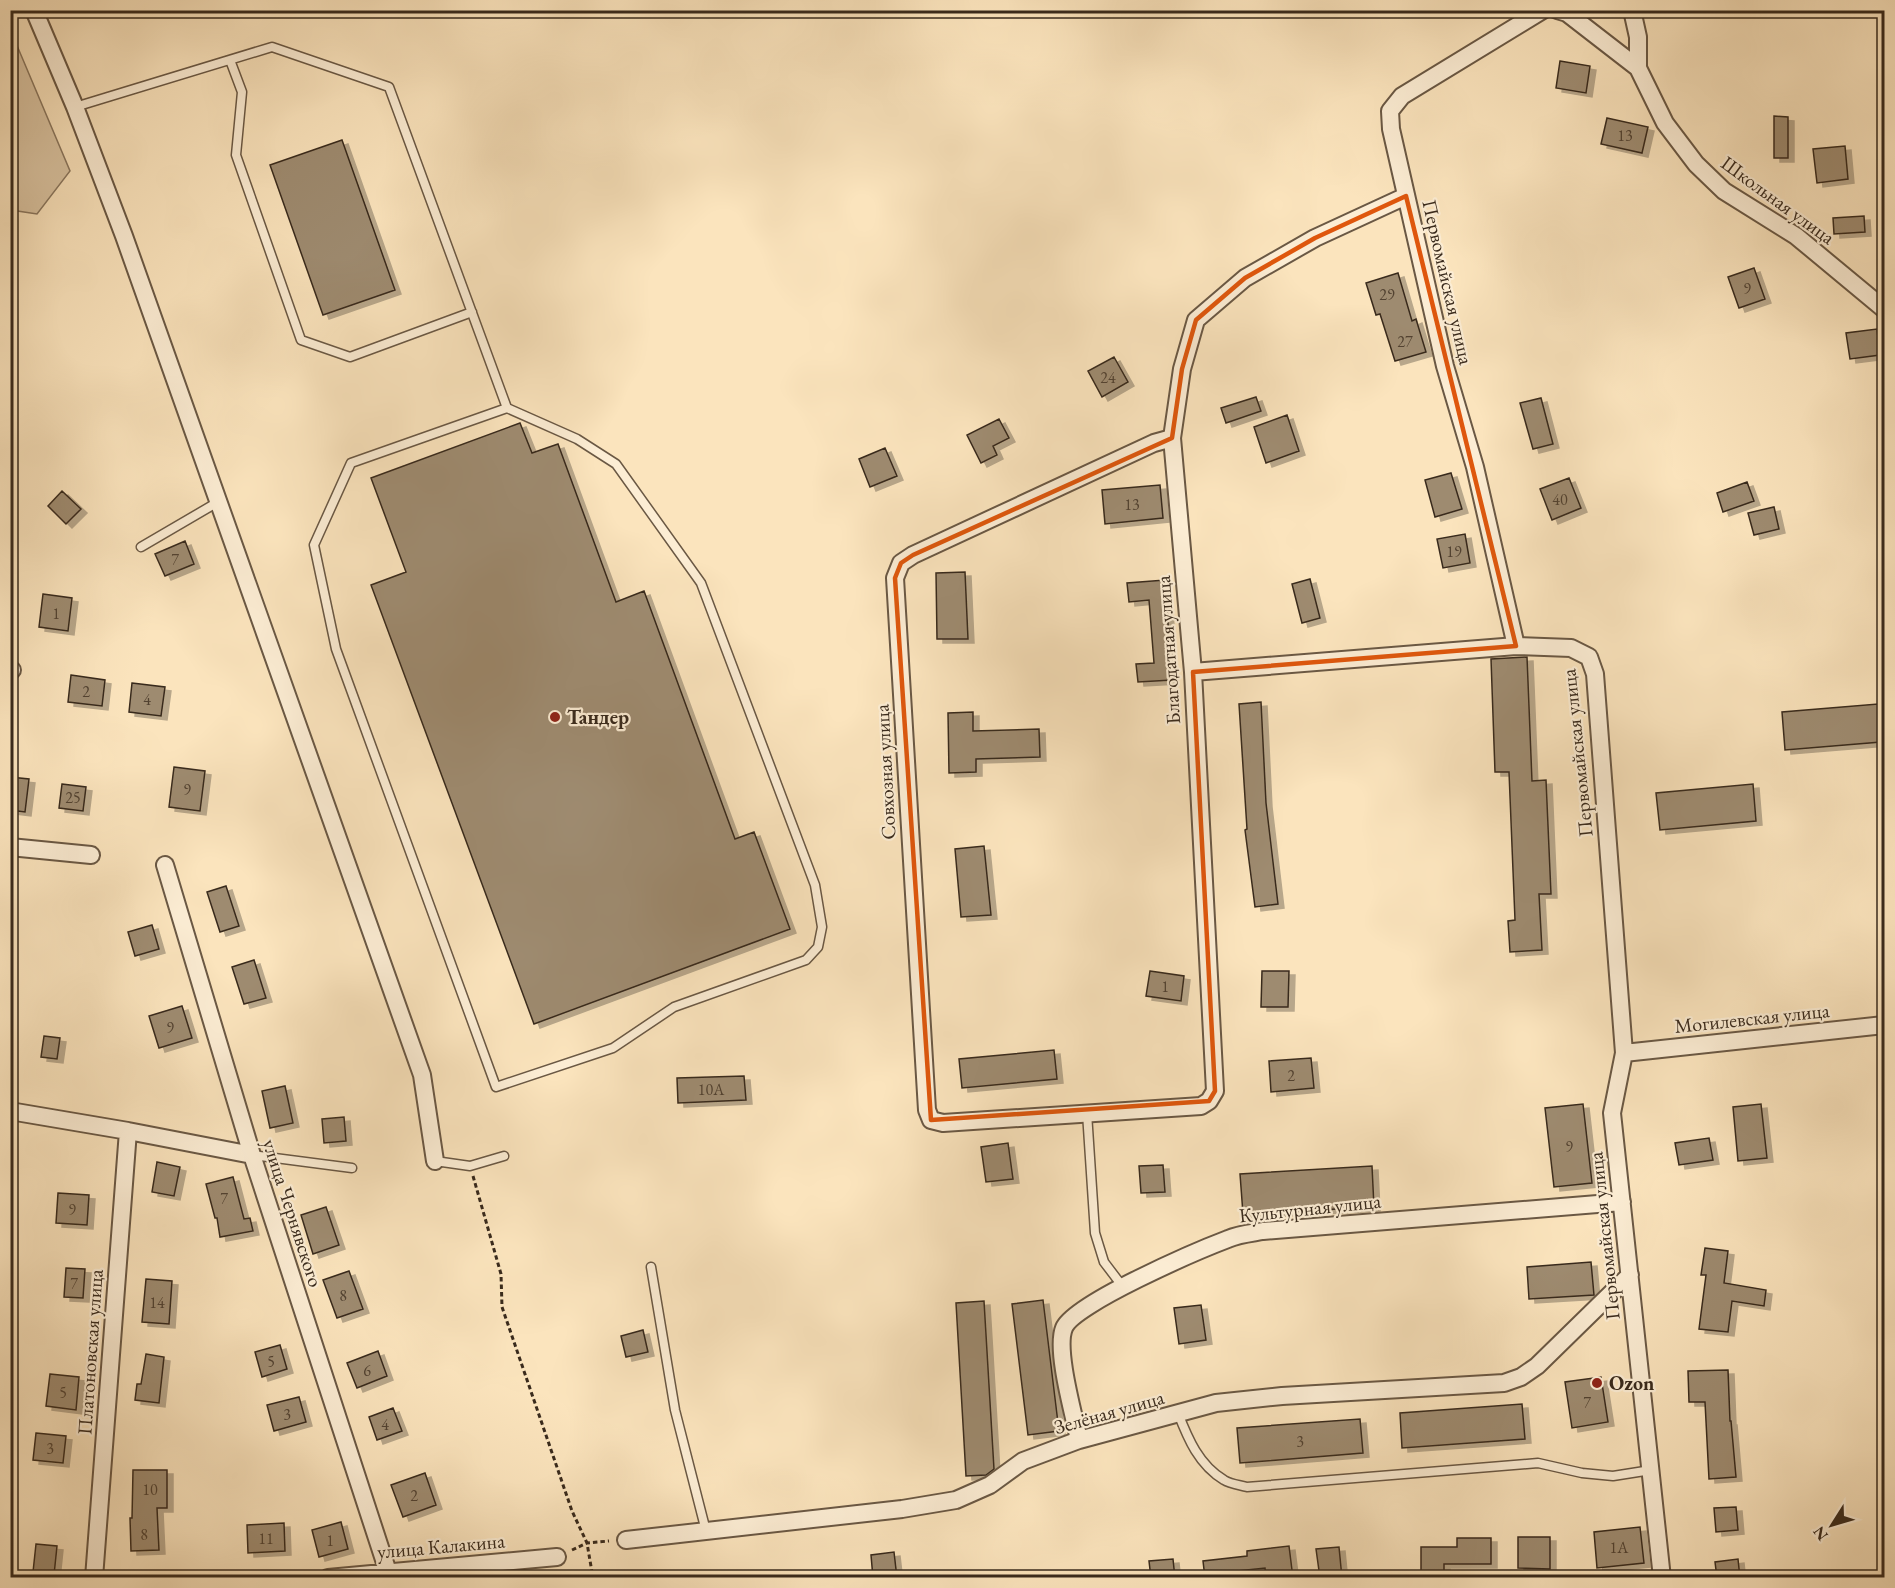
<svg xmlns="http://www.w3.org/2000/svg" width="1895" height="1588" viewBox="0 0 1895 1588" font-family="'EB Garamond',serif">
<defs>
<filter id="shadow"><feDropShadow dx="6" dy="4" stdDeviation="0" flood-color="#0004"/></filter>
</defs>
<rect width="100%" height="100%" fill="#fbe4bd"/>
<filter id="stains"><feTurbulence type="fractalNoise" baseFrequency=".00333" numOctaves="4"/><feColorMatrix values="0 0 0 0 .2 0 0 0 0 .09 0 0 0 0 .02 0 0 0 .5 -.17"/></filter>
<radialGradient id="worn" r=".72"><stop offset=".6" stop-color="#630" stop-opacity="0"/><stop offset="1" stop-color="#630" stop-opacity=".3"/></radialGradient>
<!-- green -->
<path fill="#dac4a2" stroke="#8a775f" stroke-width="1.5" d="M 10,29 L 70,171 L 37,214 L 11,210 Z"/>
<!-- building -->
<path fill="#9e8b70" stroke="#392a1c" stroke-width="1.5" filter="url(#shadow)" d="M 1560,61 L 1590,66 L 1586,93 L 1556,88 Z
M 1774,116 L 1788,117 L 1788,158 L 1774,158 Z
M 1607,118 L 1648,127 L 1642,153 L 1601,144 Z
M 342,140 L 395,290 L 323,315 L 270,165 Z
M 1845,146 L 1848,179 L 1817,183 L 1813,149 Z
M 1864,216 L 1865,232 L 1834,234 L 1833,218 Z
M 1754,268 L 1765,299 L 1739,308 L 1728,277 Z
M 1398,273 L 1412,321 L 1416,319 L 1426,352 L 1395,361 L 1380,314 L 1376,315 L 1366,283 Z
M 1877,329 L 1880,355 L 1850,359 L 1846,333 Z
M 1114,357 L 1128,382 L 1102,397 L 1088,371 Z
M 1256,397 L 1261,411 L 1226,423 L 1221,408 Z
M 1541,398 L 1553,444 L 1533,449 L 1520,403 Z
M 1287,415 L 1299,451 L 1266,463 L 1254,427 Z
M 999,419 L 1009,438 L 993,446 L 997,455 L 981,463 L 967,435 Z
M 520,423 L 532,453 L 558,444 L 616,602 L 644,591 L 735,839 L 754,832 L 790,929 L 534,1024 L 371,585 L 406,572 L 371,478 Z
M 885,448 L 897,476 L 870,487 L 859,459 Z
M 1451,473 L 1462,509 L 1435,517 L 1425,480 Z
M 1569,478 L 1581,508 L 1552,520 L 1540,489 Z
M 1747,482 L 1754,501 L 1723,512 L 1717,493 Z
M 1160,485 L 1163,518 L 1105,524 L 1102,490 Z
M 62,491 L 81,509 L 66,524 L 48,506 Z
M 1774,507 L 1779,529 L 1754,535 L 1748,513 Z
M 1465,534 L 1470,563 L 1443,568 L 1437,539 Z
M 185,541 L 194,564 L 165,576 L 155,554 Z
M 965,572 L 968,639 L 937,639 L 936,573 Z
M 1310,579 L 1320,618 L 1302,623 L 1292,584 Z
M 1165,580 L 1172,680 L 1138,682 L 1136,664 L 1154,663 L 1149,600 L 1129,602 L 1127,583 Z
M 43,594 L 72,598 L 68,631 L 39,627 Z
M 1527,657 L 1532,781 L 1546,780 L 1551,894 L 1539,894 L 1542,950 L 1510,952 L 1508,921 L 1515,920 L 1509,772 L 1495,772 L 1491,659 Z
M 71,675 L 105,680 L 102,706 L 68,702 Z
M 132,683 L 165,687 L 161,716 L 129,712 Z
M 1261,702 L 1266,803 L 1278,904 L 1255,907 L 1245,830 L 1247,829 L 1239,704 Z
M 1878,704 L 1881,742 L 1785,750 L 1782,712 Z
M 973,712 L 973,731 L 1039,729 L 1040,757 L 976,759 L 976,772 L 949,773 L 948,713 Z
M 174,767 L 205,771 L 200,811 L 169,807 Z
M 10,777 L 29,779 L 25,812 L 10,810 Z
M 62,784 L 86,787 L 83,811 L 59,808 Z
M 1753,784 L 1756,821 L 1660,830 L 1656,793 Z
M 984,846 L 991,915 L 961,917 L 955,849 Z
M 226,886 L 239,926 L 220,932 L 207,892 Z
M 152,925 L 159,949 L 135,956 L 128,932 Z
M 254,960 L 266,998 L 244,1004 L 232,967 Z
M 1150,971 L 1184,976 L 1181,1001 L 1146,996 Z
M 1262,971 L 1289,971 L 1288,1007 L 1261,1007 Z
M 182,1006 L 192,1038 L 159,1048 L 149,1016 Z
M 44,1036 L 60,1038 L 57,1059 L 41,1057 Z
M 1054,1050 L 1057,1079 L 962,1088 L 959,1059 Z
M 1311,1058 L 1314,1088 L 1271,1092 L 1269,1061 Z
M 744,1076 L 746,1100 L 678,1103 L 677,1078 Z
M 285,1086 L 293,1123 L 270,1128 L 262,1091 Z
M 1583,1104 L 1592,1183 L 1554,1187 L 1545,1108 Z
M 1761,1104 L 1767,1158 L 1738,1161 L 1733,1107 Z
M 344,1117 L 346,1141 L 324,1143 L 322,1119 Z
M 1709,1138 L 1713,1160 L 1679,1165 L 1675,1143 Z
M 1008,1143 L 1013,1179 L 986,1182 L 981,1147 Z
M 157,1162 L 180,1167 L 174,1196 L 152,1192 Z
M 1163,1165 L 1165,1192 L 1141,1193 L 1139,1166 Z
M 1372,1166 L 1374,1207 L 1243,1214 L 1240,1174 Z
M 233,1177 L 244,1219 L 250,1218 L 253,1231 L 220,1237 L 217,1218 L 215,1218 L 206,1184 Z
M 58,1193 L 89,1195 L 87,1225 L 56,1223 Z
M 326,1207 L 339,1245 L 313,1254 L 301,1215 Z
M 1705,1248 L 1728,1251 L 1724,1283 L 1766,1290 L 1764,1306 L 1732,1301 L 1728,1332 L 1699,1329 L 1706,1275 L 1701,1275 Z
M 1591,1262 L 1594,1295 L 1529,1299 L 1527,1267 Z
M 66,1268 L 85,1269 L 83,1298 L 64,1297 Z
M 349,1271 L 363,1309 L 337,1318 L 323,1280 Z
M 146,1279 L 172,1281 L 169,1324 L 142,1322 Z
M 1043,1300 L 1059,1431 L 1028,1435 L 1012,1304 Z
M 984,1301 L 994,1469 L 986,1475 L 966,1476 L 956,1303 Z
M 1201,1305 L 1206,1340 L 1179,1344 L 1174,1308 Z
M 643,1330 L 648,1352 L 626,1357 L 621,1336 Z
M 280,1345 L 287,1369 L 262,1377 L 255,1352 Z
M 378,1351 L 387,1376 L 357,1388 L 347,1363 Z
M 146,1354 L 164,1357 L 159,1403 L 135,1400 L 137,1384 L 141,1384 Z
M 1728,1370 L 1730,1421 L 1731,1421 L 1736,1477 L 1709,1479 L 1705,1402 L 1689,1402 L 1688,1371 Z
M 50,1374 L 79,1377 L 76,1410 L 46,1406 Z
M 1601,1377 L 1608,1422 L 1572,1428 L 1565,1382 Z
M 299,1397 L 306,1422 L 274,1431 L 267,1405 Z
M 1522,1404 L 1525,1439 L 1402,1448 L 1400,1413 Z
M 393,1408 L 402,1431 L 377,1440 L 369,1417 Z
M 1360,1419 L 1363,1453 L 1240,1463 L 1237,1428 Z
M 36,1433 L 66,1436 L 63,1463 L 33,1460 Z
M 133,1470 L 167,1470 L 167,1508 L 157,1508 L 159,1550 L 131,1551 L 130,1518 L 132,1518 Z
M 425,1473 L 436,1505 L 403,1517 L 391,1485 Z
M 1736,1507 L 1738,1530 L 1716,1532 L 1714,1508 Z
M 341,1522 L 348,1549 L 319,1557 L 312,1530 Z
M 284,1523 L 285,1551 L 248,1553 L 247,1525 Z
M 1640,1527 L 1644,1563 L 1597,1568 L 1594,1532 Z
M 1518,1537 L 1550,1537 L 1550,1569 L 1518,1568 Z
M 1457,1538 L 1491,1538 L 1491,1564 L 1444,1564 L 1444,1578 L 1421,1578 L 1421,1547 L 1457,1547 Z
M 36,1544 L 57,1546 L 54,1575 L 33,1572 Z
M 1289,1546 L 1293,1578 L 1266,1578 L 1265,1568 L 1228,1572 L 1228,1578 L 1205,1578 L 1203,1561 L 1247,1556 L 1247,1551 Z
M 1339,1547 L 1342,1578 L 1320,1578 L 1316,1549 Z
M 894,1552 L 897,1578 L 873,1578 L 871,1555 Z
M 1173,1559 L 1175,1578 L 1151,1578 L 1149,1561 Z
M 1738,1559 L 1740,1578 L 1717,1578 L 1715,1562 Z"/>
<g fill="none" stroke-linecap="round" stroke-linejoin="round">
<defs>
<path id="service" d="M 230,60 L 242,92 L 236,155 L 301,340 L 350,357 L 472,312
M 75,107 L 272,47 L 389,87 L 507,408 L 577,439 L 616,464 L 701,583 L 815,885 L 822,927 L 818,947 L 806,960 L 674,1007 L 613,1048 L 496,1087 L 336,649 L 314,545 L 351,463 L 507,408
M 141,547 L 218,502
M 1087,1113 L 1095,1233 L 1104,1262 L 1123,1287
M 252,1155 L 352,1168
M 435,1161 L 470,1166 L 504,1156
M 651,1267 L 675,1410 L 706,1531
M 1178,1413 C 1188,1439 1199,1465 1224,1480 C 1230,1484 1240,1485 1247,1487 L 1538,1463 L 1582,1473 L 1613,1476 L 1651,1470"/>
<path id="minor" d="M 34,10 L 75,107 L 124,236 L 422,1075 L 435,1161
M 1557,10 L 1567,13 L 1638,68
M 1632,10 L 1638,37 L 1638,68 L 1665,123 L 1696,164 L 1724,191 L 1796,236 L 1884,309
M 1172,438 L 1154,443 L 913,555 L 901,563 L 895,578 L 927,1110 L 931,1120 L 943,1123 L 1201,1106 L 1209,1101 L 1215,1091 L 1193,672 L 1172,438 L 1182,369 L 1196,320 L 1245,278 L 1315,238 L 1406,196
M 1516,646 L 1475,467 L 1445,366 L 1391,129 L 1390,111 L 1402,96 L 1543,10
M 10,672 L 12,670
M 1193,672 L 1516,646 L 1571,648 L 1589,657 L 1595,674 L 1624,1053 L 1612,1113 L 1662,1578
M 10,847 L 91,855
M 165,865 L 252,1155 L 388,1572
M 1624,1053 L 1884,1025
M 10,1111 L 128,1131 L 252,1155
M 1079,1440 C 1074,1415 1055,1350 1064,1328 C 1073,1304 1199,1250 1228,1239 C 1239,1234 1252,1233 1263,1231 L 1622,1202
M 626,1540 L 902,1509 L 956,1500 L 990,1485 L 1023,1461 L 1079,1440 L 1216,1403 L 1282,1396 L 1504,1383 L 1521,1377 L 1537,1366 L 1630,1275
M 94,1578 L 128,1131
M 328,1578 L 557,1557"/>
</defs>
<!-- service casing -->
<use href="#service" stroke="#6a5844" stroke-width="11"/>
<!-- minor casing -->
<use href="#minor" stroke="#6a5844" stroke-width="20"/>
<!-- path -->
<path stroke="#392a1c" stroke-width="3" stroke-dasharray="4.5 3" stroke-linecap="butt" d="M 473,1176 L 501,1274 L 502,1307 L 572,1511 L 587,1543 L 593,1578
M 572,1550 L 587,1543 L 609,1541"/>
<!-- service -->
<use href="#service" stroke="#fcedd4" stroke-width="8"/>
<!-- minor -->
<use href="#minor" stroke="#fcedd4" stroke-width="16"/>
</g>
<!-- marked area -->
<path fill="none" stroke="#df570d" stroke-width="4.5" stroke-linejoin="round" d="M 1406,196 L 1516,646 L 1193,672 L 1215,1091 L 1209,1101 L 931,1120 L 895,578 L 901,563 L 913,555 L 1172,438 L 1182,369 L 1196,320 L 1245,278 L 1315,238 Z"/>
<!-- markers -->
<g fill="#8f2418" stroke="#fcedd4" stroke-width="2">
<circle cx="555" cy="717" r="6"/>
<circle cx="1597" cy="1383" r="6"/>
</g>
<g text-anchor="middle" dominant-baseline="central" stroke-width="4.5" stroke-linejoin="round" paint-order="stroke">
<!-- number labels -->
<g font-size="16" fill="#524231">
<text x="1625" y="135">13</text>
<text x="1747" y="288">9</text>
<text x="1387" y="294">29</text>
<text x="1405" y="341">27</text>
<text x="1108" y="377">24</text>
<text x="1560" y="499">40</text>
<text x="1132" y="504">13</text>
<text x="1454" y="551">19</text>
<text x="175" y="559">7</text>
<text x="56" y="613">1</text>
<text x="86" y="691">2</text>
<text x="147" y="699">4</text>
<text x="187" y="789">9</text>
<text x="73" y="797">25</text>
<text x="1165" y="986">1</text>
<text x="170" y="1027">9</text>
<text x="1291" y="1075">2</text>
<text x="711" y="1089">10А</text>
<text x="1569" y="1146">9</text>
<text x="224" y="1198">7</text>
<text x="72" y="1209">9</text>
<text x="74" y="1283">7</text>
<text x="343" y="1295">8</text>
<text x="157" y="1302">14</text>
<text x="271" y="1361">5</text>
<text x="367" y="1370">6</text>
<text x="63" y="1392">5</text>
<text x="1587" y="1402">7</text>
<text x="287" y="1414">3</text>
<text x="385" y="1424">4</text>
<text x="1300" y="1441">3</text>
<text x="50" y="1448">3</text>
<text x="150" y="1489">10</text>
<text x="414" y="1495">2</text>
<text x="144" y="1534">8</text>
<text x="266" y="1538">11</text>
<text x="330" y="1540">1</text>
<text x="1619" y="1547">1А</text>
</g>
<!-- street labels -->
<g font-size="20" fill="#392a1c" stroke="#fcedd4">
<text transform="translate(1778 200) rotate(36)">Школьная улица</text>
<text transform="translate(1448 282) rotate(77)">Первомайская улица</text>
<text transform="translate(1168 650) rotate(-94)">Благодатная улица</text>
<text transform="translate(1577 753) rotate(-96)">Первомайская улица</text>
<text transform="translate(885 772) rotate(-93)">Совхозная улица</text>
<text transform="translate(1752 1018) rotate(-6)">Могилевская улица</text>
<text transform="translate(1310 1208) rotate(-6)">Культурная улица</text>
<text transform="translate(293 1213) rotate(72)">улица Чернявского</text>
<text transform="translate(1604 1236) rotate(-96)">Первомайская улица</text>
<text transform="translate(90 1352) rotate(-86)">Платоновская улица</text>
<text transform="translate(1109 1412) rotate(-16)">Зелёная улица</text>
<text transform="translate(441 1546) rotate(-5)">улица Калакина</text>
</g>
<!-- poi labels -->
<g font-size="20" font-weight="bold" fill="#392a1c" stroke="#fcedd4" text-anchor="start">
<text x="567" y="717">Тандер</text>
<text x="1609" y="1383">Ozon</text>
</g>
</g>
<!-- margin -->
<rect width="1895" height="1588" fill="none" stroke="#fbe4bd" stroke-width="36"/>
<rect x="12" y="12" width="1871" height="1564" fill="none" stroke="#392a1c" stroke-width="3"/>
<rect x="18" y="18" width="1859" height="1552" fill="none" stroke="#392a1c" stroke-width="1.5"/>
<!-- north arrow -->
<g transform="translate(1832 1525) rotate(233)" stroke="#fcedd4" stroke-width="4.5" paint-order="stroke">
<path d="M0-4.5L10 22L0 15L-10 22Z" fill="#392a1c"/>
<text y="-9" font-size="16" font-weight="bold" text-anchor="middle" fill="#392a1c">N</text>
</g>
<rect width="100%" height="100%" filter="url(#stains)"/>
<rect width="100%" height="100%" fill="url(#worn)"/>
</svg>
